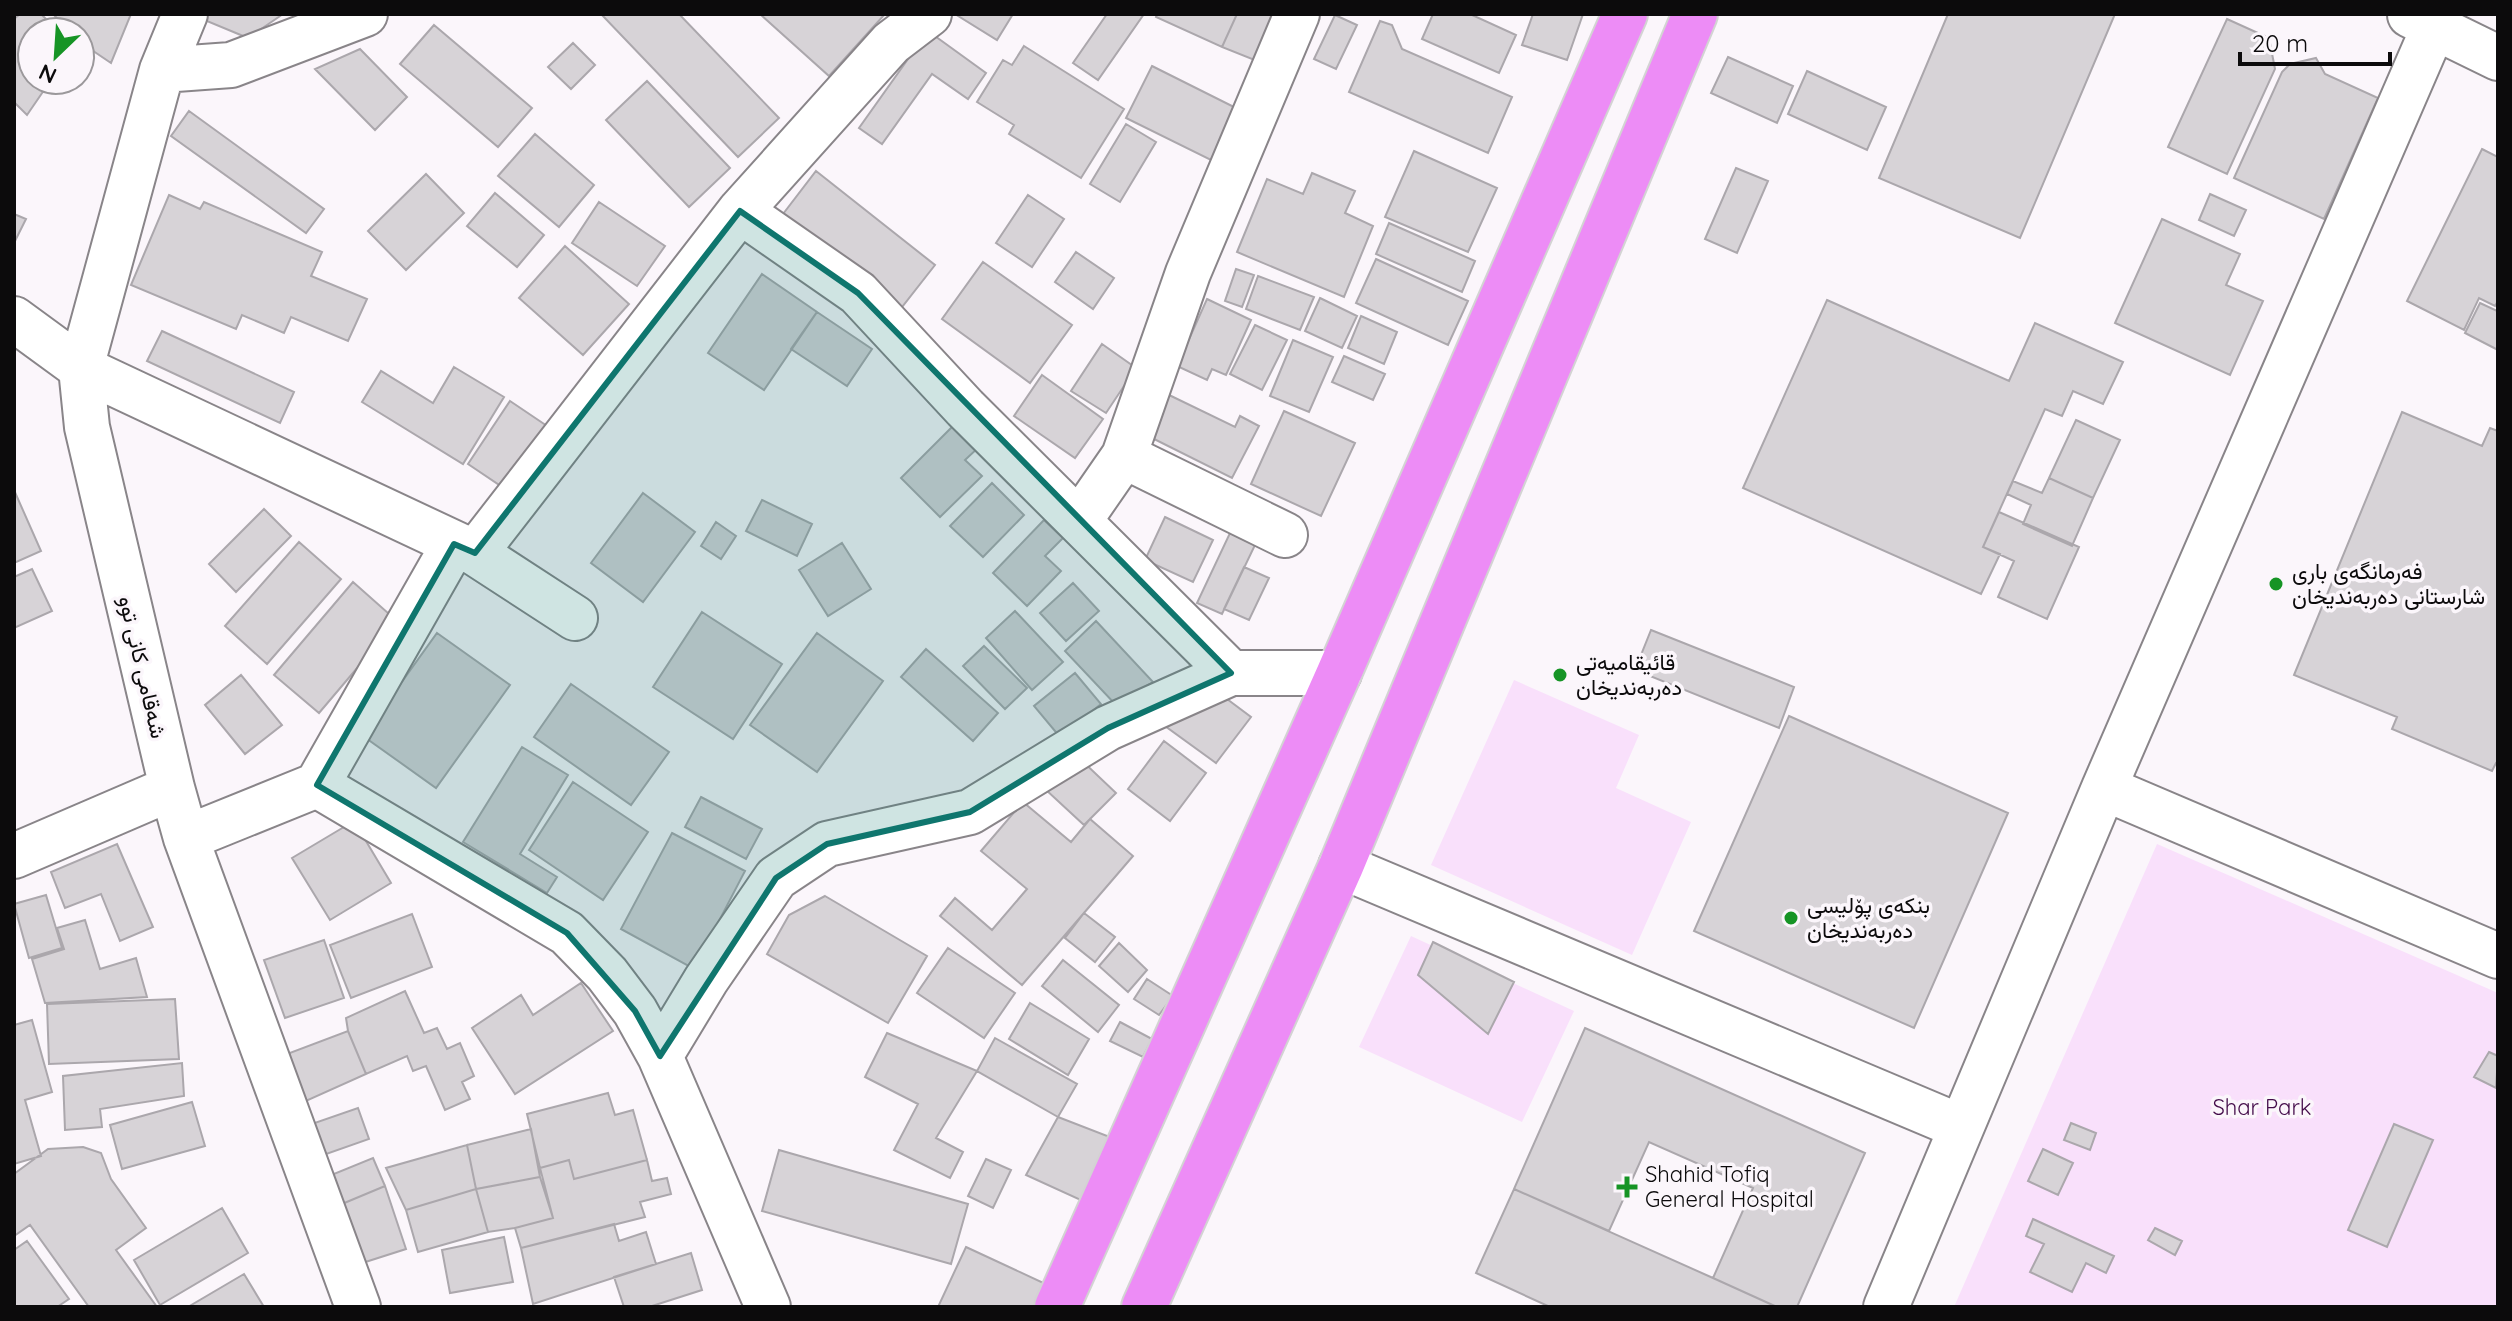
<svg xmlns="http://www.w3.org/2000/svg" width="2512" height="1321" viewBox="0 0 2512 1321" font-family="Quicksand,Vazirmatn,sans-serif">
<rect width="100%" height="100%" fill="#fbf6fb"/>
<!-- green -->
<path fill="#f9e0fb" d="M 1514,680 L 1639,735 L 1616,788 L 1691,822 L 1632,955 L 1431,865 Z
M 2157,844 L 2498,993 L 2498,1307 L 1954,1307 Z
M 1411,936 L 1574,1011 L 1522,1122 L 1359,1047 Z"/>
<!-- building -->
<path fill="#d7d3d7" stroke="#aba7ac" stroke-width="2" d="M 20,14 L 41,14 L 59,32 L 32,32 L 32,80 L 51,80 L 27,115 L 14,102 L 14,19 Z
M 53,14 L 131,14 L 111,63 L 80,42 L 80,32 L 70,32 Z
M 204,14 L 283,14 L 248,38 L 202,19 Z
M 601,14 L 679,14 L 779,118 L 738,157 Z
M 760,14 L 885,14 L 829,76 Z
M 955,14 L 1013,14 L 997,40 Z
M 1107,14 L 1144,14 L 1098,80 L 1073,63 Z
M 1157,14 L 1237,14 L 1222,47 L 1156,17 Z
M 1237,14 L 1289,14 L 1267,65 L 1222,47 Z
M 1433,14 L 1470,14 L 1516,35 L 1499,73 L 1422,39 Z
M 1533,14 L 1583,14 L 1567,60 L 1522,45 Z
M 1948,14 L 2115,14 L 2020,238 L 1879,178 Z
M 1335,15 L 1357,25 L 1336,69 L 1314,59 Z
M 2227,19 L 2269,38 L 2275,69 L 2227,174 L 2168,147 Z
M 1380,21 L 1392,25 L 1402,49 L 1512,97 L 1488,153 L 1349,92 Z
M 434,25 L 532,108 L 498,147 L 400,64 Z
M 928,31 L 986,73 L 968,99 L 932,74 L 882,144 L 859,128 Z
M 573,43 L 595,65 L 571,89 L 548,67 Z
M 1024,46 L 1124,109 L 1081,178 L 1009,134 L 1014,125 L 977,102 L 1003,60 L 1012,65 Z
M 360,49 L 407,97 L 375,130 L 315,69 Z
M 1728,57 L 1793,86 L 1777,123 L 1711,93 Z
M 2316,58 L 2325,74 L 2378,98 L 2324,219 L 2234,178 L 2282,72 L 2290,64 Z
M 1152,66 L 1244,112 L 1219,164 L 1126,118 Z
M 1807,71 L 1886,107 L 1867,150 L 1788,114 Z
M 647,81 L 730,168 L 689,207 L 606,120 Z
M 189,111 L 324,209 L 306,233 L 171,136 Z
M 1126,124 L 1156,142 L 1120,202 L 1090,184 Z
M 535,134 L 594,185 L 559,227 L 498,176 Z
M 2482,149 L 2498,157 L 2498,301 L 2495,306 L 2479,298 L 2464,330 L 2407,301 Z
M 1414,151 L 1497,188 L 1468,252 L 1385,217 Z
M 1736,168 L 1768,181 L 1737,253 L 1705,239 Z
M 816,171 L 935,265 L 902,307 L 783,214 Z
M 1312,173 L 1355,191 L 1345,213 L 1373,226 L 1344,297 L 1237,252 L 1267,179 L 1303,194 Z
M 426,174 L 464,213 L 406,270 L 368,231 Z
M 495,193 L 544,235 L 517,267 L 467,226 Z
M 2210,194 L 2246,210 L 2234,236 L 2199,220 Z
M 169,195 L 200,209 L 204,202 L 322,252 L 311,276 L 367,299 L 348,341 L 291,317 L 284,333 L 242,315 L 236,329 L 131,285 Z
M 1028,195 L 1064,219 L 1032,267 L 996,243 Z
M 599,202 L 665,246 L 637,286 L 572,243 Z
M 14,214 L 26,219 L 14,243 Z
M 2162,219 L 2240,254 L 2226,285 L 2263,301 L 2230,375 L 2115,323 Z
M 1389,223 L 1475,261 L 1462,292 L 1376,254 Z
M 565,246 L 629,304 L 583,355 L 519,298 Z
M 1076,252 L 1114,278 L 1093,309 L 1055,282 Z
M 1376,259 L 1468,301 L 1448,345 L 1356,303 Z
M 983,262 L 1072,325 L 1030,383 L 942,319 Z
M 1236,269 L 1254,275 L 1242,307 L 1225,301 Z
M 762,274 L 817,312 L 764,390 L 708,353 Z
M 1258,276 L 1314,297 L 1300,330 L 1246,309 Z
M 1320,298 L 1357,316 L 1342,348 L 1305,331 Z
M 1207,299 L 1251,320 L 1226,375 L 1212,369 L 1207,380 L 1177,366 Z
M 1827,300 L 2009,381 L 2035,323 L 2123,362 L 2103,404 L 2073,391 L 2062,416 L 2045,409 L 1983,547 L 2000,554 L 1981,594 L 1743,488 Z
M 2480,303 L 2497,311 L 2498,309 L 2498,350 L 2465,333 Z
M 817,312 L 872,349 L 847,386 L 791,349 Z
M 1361,316 L 1397,332 L 1384,364 L 1348,348 Z
M 1255,325 L 1287,340 L 1262,390 L 1230,374 Z
M 162,331 L 294,392 L 280,423 L 147,361 Z
M 1293,340 L 1333,357 L 1309,412 L 1270,396 Z
M 1102,344 L 1136,368 L 1106,413 L 1071,391 Z
M 1344,356 L 1385,374 L 1373,400 L 1332,382 Z
M 454,367 L 504,397 L 463,464 L 362,402 L 381,371 L 433,403 Z
M 1042,375 L 1103,419 L 1075,458 L 1014,416 Z
M 1167,394 L 1235,427 L 1240,416 L 1259,426 L 1232,478 L 1146,435 Z
M 510,401 L 553,430 L 511,493 L 468,464 Z
M 1284,411 L 1355,443 L 1321,516 L 1251,484 Z
M 2402,412 L 2482,446 L 2490,428 L 2498,431 L 2498,764 L 2496,763 L 2492,771 L 2392,729 L 2397,717 L 2294,675 Z
M 2076,420 L 2120,440 L 2093,498 L 2049,478 Z
M 957,422 L 980,446 L 965,460 L 982,476 L 940,517 L 901,478 Z
M 2049,478 L 2093,498 L 2072,546 L 2023,524 L 2031,505 L 2007,494 L 2013,481 L 2042,493 Z
M 992,483 L 1024,515 L 983,557 L 950,526 Z
M 14,490 L 41,551 L 14,563 Z
M 643,493 L 695,532 L 643,602 L 591,563 Z
M 762,500 L 812,524 L 797,556 L 746,531 Z
M 264,509 L 291,536 L 236,592 L 209,564 Z
M 1999,512 L 2079,547 L 2047,619 L 1998,597 L 2014,561 L 1983,547 Z
M 1165,517 L 1213,540 L 1193,582 L 1145,560 Z
M 1044,520 L 1063,538 L 1045,556 L 1061,571 L 1027,606 L 993,573 Z
M 716,522 L 736,536 L 721,559 L 701,546 Z
M 1230,533 L 1255,545 L 1222,614 L 1197,603 Z
M 299,542 L 341,579 L 267,664 L 225,626 Z
M 842,543 L 871,589 L 828,616 L 799,570 Z
M 1244,567 L 1269,578 L 1249,620 L 1224,609 Z
M 32,569 L 52,611 L 14,628 L 14,577 Z
M 353,582 L 397,621 L 319,713 L 274,675 Z
M 1073,583 L 1099,611 L 1066,641 L 1040,613 Z
M 1015,611 L 1063,662 L 1032,690 L 986,638 Z
M 702,612 L 782,664 L 733,739 L 653,687 Z
M 1096,621 L 1153,682 L 1115,704 L 1065,651 Z
M 1651,630 L 1794,687 L 1779,728 L 1635,670 Z
M 437,633 L 510,685 L 436,788 L 363,736 Z
M 817,633 L 883,681 L 817,772 L 750,725 Z
M 984,646 L 1027,688 L 1005,709 L 963,666 Z
M 926,649 L 998,713 L 973,741 L 901,677 Z
M 1075,673 L 1101,704 L 1060,737 L 1034,706 Z
M 241,675 L 282,725 L 245,754 L 205,705 Z
M 571,684 L 669,752 L 631,805 L 534,737 Z
M 1219,693 L 1251,717 L 1216,763 L 1165,726 Z
M 1789,716 L 2008,813 L 1914,1028 L 1694,931 Z
M 1164,741 L 1206,773 L 1170,821 L 1128,789 Z
M 522,747 L 568,775 L 520,854 L 557,877 L 547,893 L 463,842 Z
M 1077,756 L 1116,793 L 1084,825 L 1045,789 Z
M 573,782 L 648,832 L 603,900 L 529,850 Z
M 701,797 L 762,829 L 746,859 L 685,827 Z
M 1023,802 L 1071,842 L 1090,819 L 1133,856 L 1022,985 L 940,916 L 955,898 L 992,930 L 1027,889 L 981,851 Z
M 354,821 L 391,883 L 330,920 L 292,858 Z
M 672,833 L 745,871 L 694,969 L 621,929 Z
M 117,844 L 153,927 L 120,941 L 101,894 L 65,908 L 51,872 Z
M 46,895 L 62,948 L 29,958 L 14,904 Z
M 825,896 L 927,956 L 888,1023 L 767,954 L 789,915 Z
M 1084,913 L 1115,937 L 1095,962 L 1065,938 Z
M 412,914 L 432,967 L 351,998 L 330,945 Z
M 85,920 L 100,969 L 136,958 L 147,997 L 45,1003 L 32,959 L 64,949 L 57,928 Z
M 324,940 L 344,998 L 285,1018 L 264,960 Z
M 1433,942 L 1514,982 L 1488,1034 L 1418,975 Z
M 1119,943 L 1147,970 L 1128,992 L 1099,966 Z
M 948,948 L 1015,993 L 984,1038 L 917,993 Z
M 1063,960 L 1119,1005 L 1098,1032 L 1042,986 Z
M 1147,979 L 1173,996 L 1159,1015 L 1134,999 Z
M 581,983 L 613,1031 L 515,1094 L 472,1028 L 521,995 L 533,1015 Z
M 405,991 L 424,1033 L 437,1028 L 447,1049 L 460,1043 L 474,1076 L 462,1082 L 470,1099 L 445,1110 L 426,1066 L 413,1071 L 407,1056 L 366,1074 L 348,1031 L 346,1018 Z
M 175,999 L 179,1059 L 49,1064 L 47,1004 Z
M 1030,1003 L 1089,1039 L 1068,1075 L 1009,1039 Z
M 32,1020 L 52,1092 L 25,1100 L 41,1156 L 14,1164 L 14,1025 Z
M 1120,1022 L 1152,1039 L 1143,1057 L 1110,1041 Z
M 1585,1028 L 1865,1153 L 1797,1307 L 1777,1307 L 1713,1278 L 1753,1188 L 1649,1142 L 1609,1231 L 1514,1189 Z
M 348,1031 L 366,1074 L 297,1105 L 279,1057 Z
M 887,1033 L 977,1071 L 936,1138 L 963,1152 L 950,1178 L 894,1150 L 918,1104 L 865,1077 Z
M 995,1038 L 1077,1084 L 1058,1117 L 977,1071 Z
M 2489,1052 L 2498,1056 L 2496,1088 L 2474,1077 Z
M 182,1063 L 184,1096 L 100,1109 L 102,1127 L 65,1130 L 63,1076 Z
M 608,1093 L 615,1115 L 633,1110 L 647,1160 L 574,1179 L 569,1160 L 540,1168 L 527,1114 Z
M 192,1102 L 205,1146 L 122,1169 L 110,1125 Z
M 358,1108 L 369,1139 L 312,1159 L 300,1128 Z
M 1058,1117 L 1115,1139 L 1085,1202 L 1026,1175 Z
M 2071,1123 L 2096,1133 L 2090,1150 L 2064,1140 Z
M 2394,1124 L 2433,1140 L 2387,1247 L 2348,1230 Z
M 531,1129 L 540,1177 L 476,1189 L 467,1145 Z
M 467,1145 L 476,1189 L 406,1210 L 386,1168 Z
M 83,1147 L 101,1153 L 111,1179 L 146,1228 L 116,1250 L 157,1307 L 89,1307 L 30,1225 L 14,1236 L 14,1174 L 48,1149 Z
M 2043,1149 L 2073,1163 L 2058,1195 L 2028,1181 Z
M 779,1150 L 968,1204 L 951,1264 L 762,1211 Z
M 373,1158 L 385,1186 L 330,1209 L 319,1180 Z
M 986,1159 L 1011,1170 L 993,1208 L 968,1196 Z
M 569,1160 L 574,1179 L 647,1160 L 652,1181 L 667,1178 L 671,1194 L 640,1202 L 645,1217 L 521,1248 L 515,1228 L 553,1218 L 540,1168 Z
M 540,1177 L 553,1218 L 515,1228 L 488,1232 L 476,1189 Z
M 385,1186 L 406,1249 L 353,1266 L 330,1209 Z
M 476,1189 L 488,1232 L 418,1252 L 406,1210 Z
M 1514,1189 L 1713,1278 L 1777,1307 L 1550,1307 L 1476,1273 Z
M 222,1208 L 248,1253 L 160,1305 L 134,1260 Z
M 2033,1219 L 2114,1256 L 2106,1273 L 2086,1263 L 2072,1292 L 2030,1272 L 2044,1244 L 2026,1236 Z
M 614,1224 L 619,1241 L 646,1232 L 656,1264 L 533,1304 L 521,1248 Z
M 2155,1228 L 2182,1241 L 2175,1255 L 2148,1240 Z
M 504,1237 L 513,1282 L 450,1293 L 442,1250 Z
M 27,1241 L 69,1299 L 57,1307 L 14,1307 L 14,1250 Z
M 966,1247 L 1052,1287 L 1042,1307 L 938,1307 Z
M 691,1253 L 702,1290 L 649,1307 L 624,1307 L 614,1277 Z
M 244,1274 L 264,1307 L 188,1307 Z"/>
<g fill="none" stroke-linecap="round" stroke-linejoin="round">
<defs>
<path id="minor" d="M 185,14 L 162,70 L 81,368 L 87,427 L 172,788 L 186,838 L 358,1307
M 2410,15 L 2498,58
M 162,70 L 231,65 L 365,14
M 740,211 L 858,293 L 965,408 L 1231,673
M 14,319 L 81,368 L 475,553 L 575,618
M 1124,456 L 1285,535
M 1079,521 L 1124,456 L 1188,273 L 1297,14
M 475,553 L 740,211 L 891,43 L 929,14
M 317,785 L 567,933 L 607,974 L 635,1011 L 660,1056 L 768,1307
M 2104,788 L 2498,956
M 186,838 L 317,785 L 454,544
M 14,856 L 172,788
M 1341,866 L 1961,1127
M 660,1056 L 706,980 L 776,878 L 827,844 L 970,812 L 1108,728 L 1231,673 L 1339,673
M 1886,1307 L 2104,788 L 2434,27"/>
<path id="highway" d="M 1057,1307 L 1339,673 L 1625,14
M 1144,1307 L 1341,866 L 1695,14"/>
</defs>
<!-- minor casing -->
<use href="#minor" stroke="#898589" stroke-width="48"/>
<!-- highway casing -->
<use href="#highway" stroke="#d3d3d3" stroke-width="48"/>
<!-- minor -->
<use href="#minor" stroke="#fff" stroke-width="44"/>
<!-- highway -->
<use href="#highway" stroke="#ed8cf6" stroke-width="44"/>
</g>
<!-- marked area -->
<path fill="#0f766e" fill-opacity="0.2" stroke="#0f766e" stroke-width="6" stroke-linejoin="round" d="M 740,211 L 858,293 L 1231,673 L 1108,728 L 970,812 L 827,844 L 776,878 L 660,1056 L 635,1011 L 567,933 L 317,785 L 454,544 L 475,553 Z"/>
<!-- markers -->
<g fill="#169425" stroke="#fbf6fb" stroke-width="3">
<circle cx="2276" cy="584" r="8"/>
<circle cx="1560" cy="675" r="8"/>
<circle cx="1791" cy="918" r="8"/>
<path d="M1623 1175h8v8h8v8h-8v8h-8v-8h-8v-8h8z"/>
</g>
<g text-anchor="middle" dominant-baseline="central" stroke-width="7" stroke-linejoin="round" paint-order="stroke">
<!-- poi labels -->
<g font-size="22" fill="#0c0b0c" stroke="#fbf6fb" text-anchor="start">
<text x="2292" y="571">فەرمانگەی باری<tspan x="2292" dy="25">شارستانی دەربەندیخان</tspan></text>
<text x="1576" y="662">قائیقامیەتی<tspan x="1576" dy="25">دەربەندیخان</tspan></text>
<text x="1807" y="905">بنکەی پۆلیسی<tspan x="1807" dy="25">دەربەندیخان</tspan></text>
<text x="1645" y="1174">Shahid Tofiq<tspan x="1645" dy="25">General Hospital</tspan></text>
</g>
<!-- street labels -->
<g font-size="22" fill="#0c0b0c" stroke="#fbf6fb">
<text transform="translate(143 667) rotate(77)">شەقامی کانی توو</text>
</g>
<!-- park labels -->
<g font-size="22" fill="#440c4a" stroke="#fbf6fb">
<text x="2262" y="1107">Shar Park</text>
</g>
</g>
<!-- border -->
<rect width="2512" height="1321" fill="none" stroke="#0c0b0c" stroke-width="32"/>
<!-- north arrow -->
<g transform="translate(56 56) rotate(205)"><circle r="38" fill="#fbf6fb" stroke="#9b989b" stroke-width="2"/>
<path d="M0-6L14 30L0 20L-14 30Z" fill="#169425"/>
<text y="-12" font-size="22" font-weight="bold" text-anchor="middle" fill="#0c0b0c">N</text>
</g>
<!-- scale -->
<path d="M2240 52v12h150v-12" fill="none" stroke="#0c0b0c" stroke-width="4"/>
<text x="2252" y="52" font-size="24" fill="#0c0b0c" stroke="#fbf6fb" stroke-width="6" paint-order="stroke">20 m</text>
</svg>
